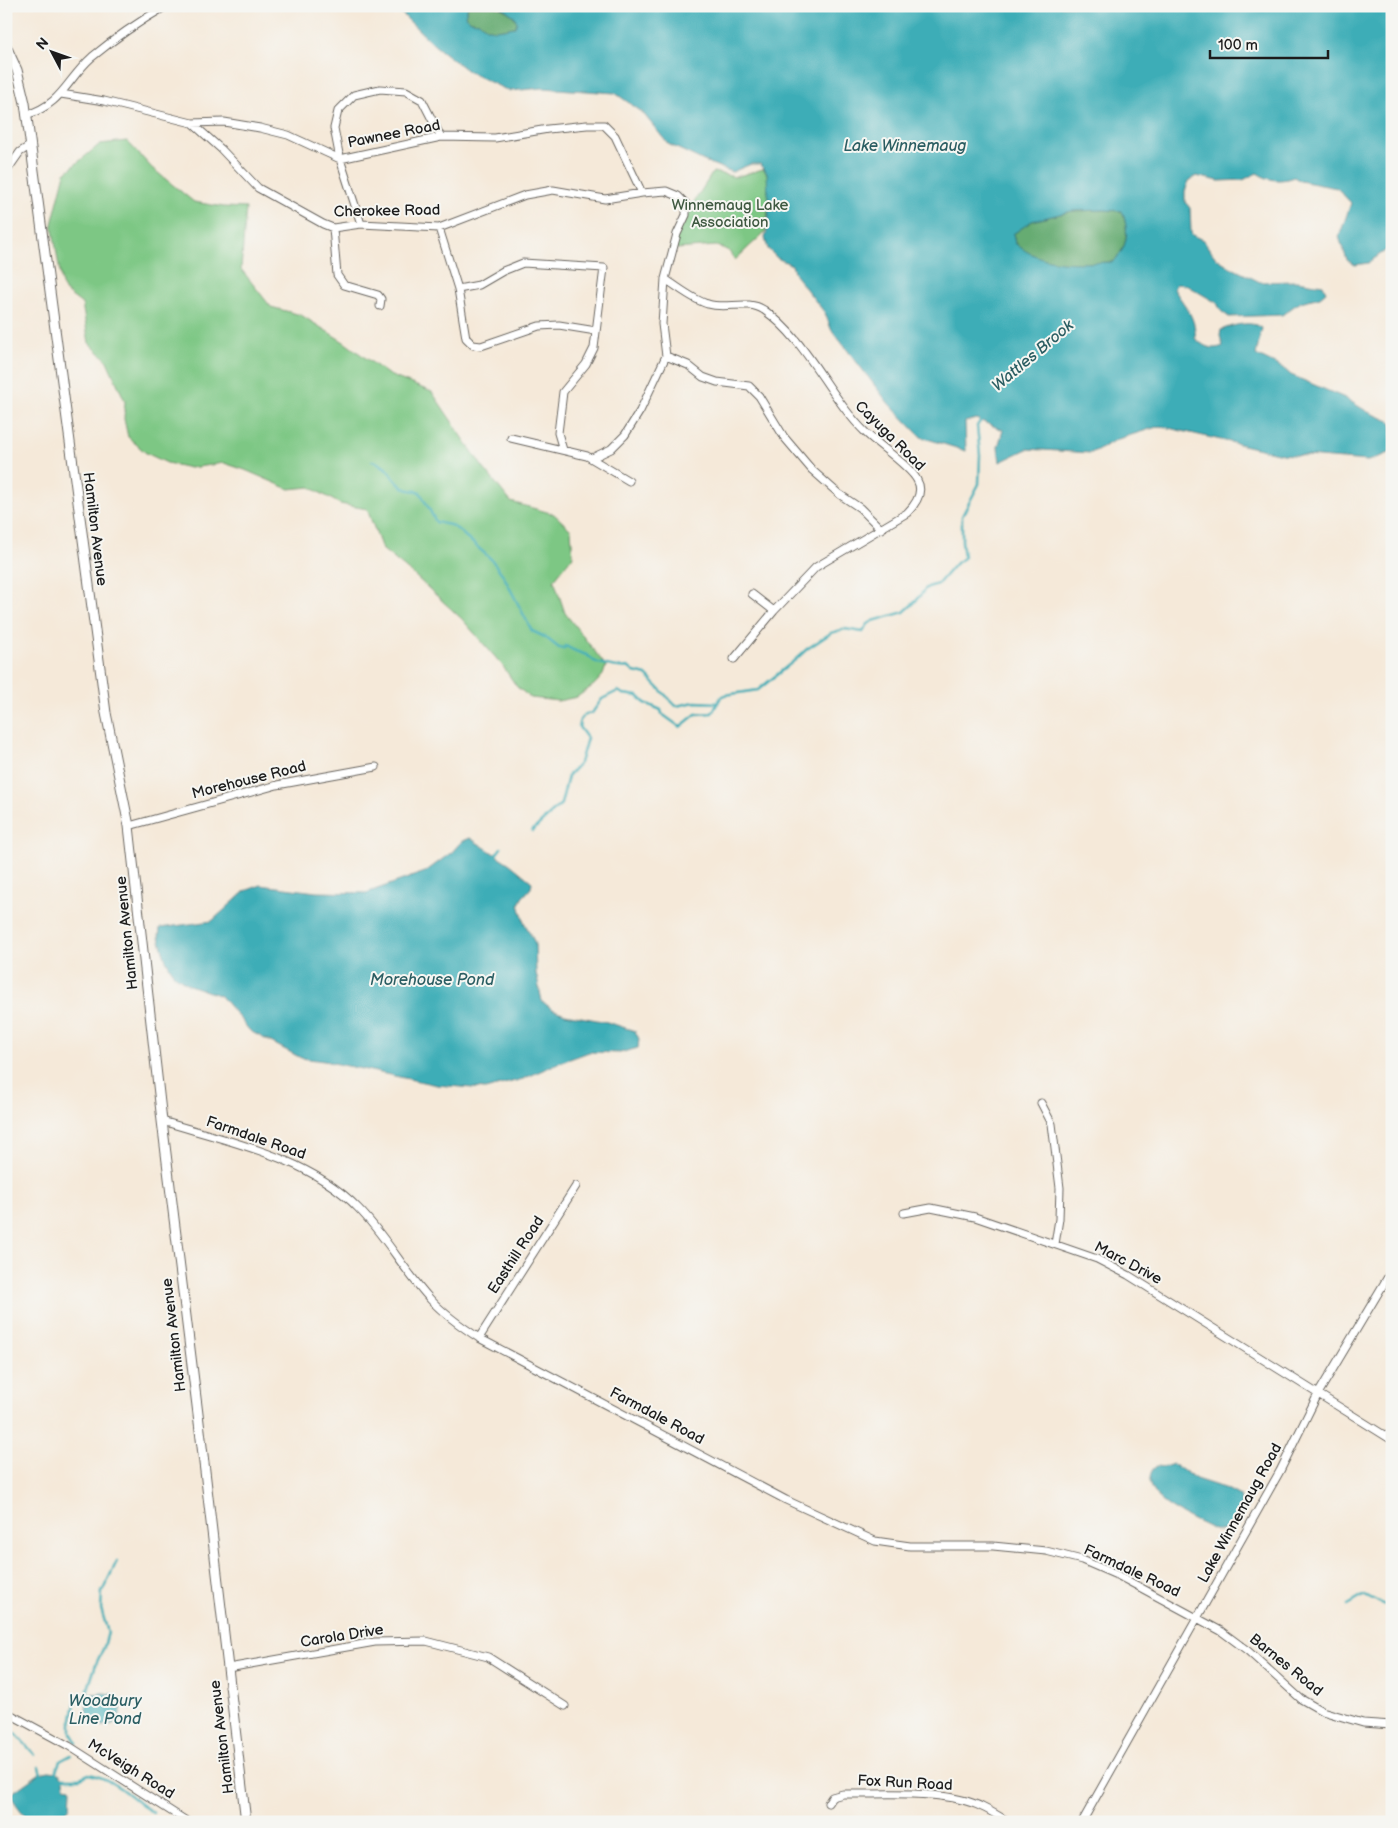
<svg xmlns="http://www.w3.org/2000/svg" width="1398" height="1828" viewBox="0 0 1398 1828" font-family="'Balsamiq Sans',sans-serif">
<rect width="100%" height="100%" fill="#f6f6f2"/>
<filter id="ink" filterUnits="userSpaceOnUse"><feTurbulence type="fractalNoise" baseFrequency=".02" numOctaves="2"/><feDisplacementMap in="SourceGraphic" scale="10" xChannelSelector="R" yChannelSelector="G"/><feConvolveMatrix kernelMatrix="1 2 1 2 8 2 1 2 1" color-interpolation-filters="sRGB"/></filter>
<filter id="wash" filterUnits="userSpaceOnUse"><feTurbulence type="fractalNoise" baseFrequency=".0096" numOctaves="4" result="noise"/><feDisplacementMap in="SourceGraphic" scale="20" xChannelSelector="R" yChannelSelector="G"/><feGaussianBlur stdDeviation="1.12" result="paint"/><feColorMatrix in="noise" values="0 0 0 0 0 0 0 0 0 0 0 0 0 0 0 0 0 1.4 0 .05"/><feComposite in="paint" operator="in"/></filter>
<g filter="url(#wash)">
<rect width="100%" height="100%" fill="#f5e9d9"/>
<!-- green -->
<path fill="#7dc784" stroke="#4c7250" d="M 127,141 L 152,168 L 194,202 L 224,207 L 246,208 L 241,269 L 271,307 L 301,315 L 344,342 L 389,375 L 432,392 L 482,466 L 511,502 L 554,514 L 571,530 L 573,556 L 554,580 L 565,613 L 606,666 L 603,675 L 594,685 L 577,697 L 558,701 L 531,698 L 517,687 L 502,665 L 462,619 L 414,575 L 382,549 L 367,509 L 340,504 L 310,487 L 289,489 L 245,470 L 224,463 L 190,468 L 167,463 L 146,453 L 128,437 L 124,419 L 125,401 L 106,359 L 89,343 L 82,304 L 66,292 L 62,285 L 52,224 L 65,173 L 100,144 Z
M 763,169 L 770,177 L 769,205 L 765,232 L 735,260 L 728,250 L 716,246 L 676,249 L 676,230 L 713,172 L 735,177 Z"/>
<!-- forest -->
<path fill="#66ac72" stroke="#416447" d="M 468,6 C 488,6 505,3 518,22 L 515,27 C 500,29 490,34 479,22 L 471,21 L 465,16 Z
M 1104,210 L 1122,211 C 1129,230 1129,246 1113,262 C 1087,263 1019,270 1013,234 L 1032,221 L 1072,211 Z"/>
<!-- water -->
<path fill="#3cadb7" stroke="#2c646a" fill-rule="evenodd" d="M 397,6 L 468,6 L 465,16 L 471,21 L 479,22 C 490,34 500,29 515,27 L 517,22 L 514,16 L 500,6 L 622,6 L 626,9 L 641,11 L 644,6 L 1392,6 L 1392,246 L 1368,263 L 1355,265 L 1347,260 L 1339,237 L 1351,203 L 1337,188 L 1300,181 L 1294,177 C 1280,182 1269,181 1257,173 L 1243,180 L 1219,181 L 1196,176 L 1189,181 L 1185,191 L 1185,202 L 1190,208 L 1191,232 L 1192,235 L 1203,240 L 1215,257 L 1232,268 L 1260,282 L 1296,281 L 1323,285 L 1326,292 L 1320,297 L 1300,302 L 1282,315 L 1229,317 L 1221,311 L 1217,303 L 1186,285 L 1176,284 L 1174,289 C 1184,305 1197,318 1195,338 C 1203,346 1211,351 1223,346 L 1220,336 L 1221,330 C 1233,325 1251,320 1262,328 L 1256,355 L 1283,368 L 1291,375 L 1345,398 L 1368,412 L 1392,422 L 1392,452 L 1368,461 L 1282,454 L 1160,426 L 1118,439 L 1091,453 L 1027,449 L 1000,462 L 998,447 L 1003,430 L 976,419 L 965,422 L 966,451 L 921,437 L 889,404 L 831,329 L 825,313 L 795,275 L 792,265 L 777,258 L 768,249 L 765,238 L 769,223 L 767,173 L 760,164 L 751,164 L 732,172 L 704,161 L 668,144 L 642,112 L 615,93 L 543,88 L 509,91 L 469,72 L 434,45 L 397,9 ZM 1104,210 L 1122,211 C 1129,230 1129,246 1113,262 C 1078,263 1042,267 1015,243 L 1013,234 L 1032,221 L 1072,211 Z
M 470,838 L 510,864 L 532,882 L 531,888 L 522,898 L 519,904 L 524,922 L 535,943 L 536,973 L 542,1001 L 552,1009 L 565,1014 L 607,1022 L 635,1031 L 639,1039 L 638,1048 L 620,1053 L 589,1052 L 556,1064 L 523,1079 L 485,1089 L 437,1085 L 324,1061 L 301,1058 L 250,1031 L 221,996 L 189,985 L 174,975 L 165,958 L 159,937 L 160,928 L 212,921 L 245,891 L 261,885 L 316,892 L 366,893 L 425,872 L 452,852 L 461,842 Z
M 1173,1464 L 1196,1479 L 1227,1489 L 1240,1496 C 1245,1511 1231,1536 1214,1530 C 1197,1521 1146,1502 1150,1479 C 1150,1473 1153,1468 1157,1466 L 1164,1467 Z
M 103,1693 L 112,1694 L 123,1703 C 119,1719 119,1725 101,1726 L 92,1720 L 86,1712 L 87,1696 L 92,1694 Z
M 49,1771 C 60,1772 64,1775 65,1786 L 70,1787 L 71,1790 L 70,1807 L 62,1816 L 56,1816 L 49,1822 L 33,1822 C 24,1816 18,1807 12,1798 L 12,1793 L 40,1773 Z"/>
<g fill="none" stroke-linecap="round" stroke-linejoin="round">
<!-- stream -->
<path stroke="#3cadb7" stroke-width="2.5" d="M 372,461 C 390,465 391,480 404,488 C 409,491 414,490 420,492 L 436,522 L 450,525 L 457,529 L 491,559 L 503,575 L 532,631 L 545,637 L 559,648 L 563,649 L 566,646 C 572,650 577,652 584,654 C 588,655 591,658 594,661 C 599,664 623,669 628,667 L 634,672 L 646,675 L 676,706 L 695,702 L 718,703
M 532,831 L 561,804 L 568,776 L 580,763 L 587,738 L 579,727 L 580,720 L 584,715 L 592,713 L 602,699 L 618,691 L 623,694 L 638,696 L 645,703 L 661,710 L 662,714 L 680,727 L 696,714 L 712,713 L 721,697 L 725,695 L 758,690 L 795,660 L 807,649 L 831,633 L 845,629 L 863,632 L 868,624 L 873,621 L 904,612 L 915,602 L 925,589 L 928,587 L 938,584 L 956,563 L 964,558 L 962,541 L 962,516 L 979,484 L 980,455 L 977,426 L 981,420
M 495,856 L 501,848
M 1348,1605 L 1365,1595 L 1392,1609
M 6,1728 L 16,1734 L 35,1755
M 77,1743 L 71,1733 L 71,1724 L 75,1703 L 78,1701 L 89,1699 L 90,1696 L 87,1692 L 96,1664 L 104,1647 L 108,1632 L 101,1609 L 102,1592 L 117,1561
M 39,1767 L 41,1774
M 55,1773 L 60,1761 L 71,1755
M 63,1778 L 80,1778 L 89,1774 C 108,1777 126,1792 140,1804 C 145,1808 149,1809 153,1813
M 159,1821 L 160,1822"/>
</g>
</g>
<g filter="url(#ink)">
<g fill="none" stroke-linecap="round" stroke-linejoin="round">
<defs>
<path id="minor" d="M 61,94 L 104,101 L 192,123 L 224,122 L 260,128 L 288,135 L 340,159 L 441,137 L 495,138 L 548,129 L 587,125 L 604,125 L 615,136 L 642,193
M 26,115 C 63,104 66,80 92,57 C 115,38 140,21 166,6
M 192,123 L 221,149 L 258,188 L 323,224 L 333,228 L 361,224 L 439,228 L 525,195 L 553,190 L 605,199 L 642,193 L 666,191 L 678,196 L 686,204 L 686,215 L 677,234 L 665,279 L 662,324 L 666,356 L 640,411 L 625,435 L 611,449 L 592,458
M 6,172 L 20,152 L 31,145
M 361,224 L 340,159 L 334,128 L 338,111 L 354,95 L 380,89 L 406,91 L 422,100 L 441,137
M 333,228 L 337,275 L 344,285 L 378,295 L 381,299 L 380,306
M 439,228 L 458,289 L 466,338 L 473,345 L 481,346 L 539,326 L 559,325 L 596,331
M 665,279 C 678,287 695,301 708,304 C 727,310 747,299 764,310 C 808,341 828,396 866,433 C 878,445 910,466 917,480 C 924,492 916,504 907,513 L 816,567 L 774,611 L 734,659
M 458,289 L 479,285 L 503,271 L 523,263 L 604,268 L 594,348 L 586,364 L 563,392 L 558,433 L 563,450
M 666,356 L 688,365 L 703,377 L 717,382 L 749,386 L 759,396 L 784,437 L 812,470 L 839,494 L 860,508 L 881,529
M 511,438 L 587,456 L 629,481
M 752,594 L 774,611
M 129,826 L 277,785 L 376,767
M 1041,1103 L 1052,1124 L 1060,1188 L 1059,1219 L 1055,1244
M 162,1121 C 227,1141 309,1157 358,1208 C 386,1236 404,1271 431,1300 C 445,1315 462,1327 479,1338 L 786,1500 L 875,1541 L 910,1546 L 993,1546 L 1046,1551 L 1082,1560 L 1119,1576 L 1221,1631 L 1248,1651 L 1301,1699 L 1322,1711 L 1363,1723 L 1392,1725
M 904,1213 L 931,1208 L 975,1217 L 1097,1259 L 1128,1275 L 1392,1440
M 479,1338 L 576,1186
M 228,1668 L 375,1642 L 426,1641 L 488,1657 L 565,1706
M 6,1712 L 69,1746 L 188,1822
M 828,1803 L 832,1797 L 843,1794 C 884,1795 945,1789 982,1807 C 991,1811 1000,1817 1009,1822
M 1082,1822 L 1280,1471 L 1318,1394 L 1392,1270"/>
<path id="tertiary" d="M 6,46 L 17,70 L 25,103 L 106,713 L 129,826 L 162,1121 L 205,1471 L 246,1822"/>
</defs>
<!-- minor casing -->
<use href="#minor" stroke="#68645e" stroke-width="9"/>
<!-- tertiary casing -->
<use href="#tertiary" stroke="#68645e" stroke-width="11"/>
<!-- minor -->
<use href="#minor" stroke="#fff" stroke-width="7"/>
<!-- tertiary -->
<use href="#tertiary" stroke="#fff" stroke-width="9"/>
</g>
</g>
<g text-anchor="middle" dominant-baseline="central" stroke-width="4" stroke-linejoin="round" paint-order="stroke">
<!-- street labels -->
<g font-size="15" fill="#1c1c1c" stroke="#f6f6f2">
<text transform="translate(394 134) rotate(-11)">Pawnee Road</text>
<text transform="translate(387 211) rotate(-1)">Cherokee Road</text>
<text transform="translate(890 436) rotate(45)">Cayuga Road</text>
<text transform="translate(95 529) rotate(83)">Hamilton Avenue</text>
<text transform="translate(249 780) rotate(-14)">Morehouse Road</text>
<text transform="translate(127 933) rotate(-96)">Hamilton Avenue</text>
<text transform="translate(256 1138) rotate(19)">Farmdale Road</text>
<text transform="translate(516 1255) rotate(-57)">Easthill Road</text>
<text transform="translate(1128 1263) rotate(28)">Marc Drive</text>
<text transform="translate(174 1335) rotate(-97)">Hamilton Avenue</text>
<text transform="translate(657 1416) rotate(28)">Farmdale Road</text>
<text transform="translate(1240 1513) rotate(-61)">Lake Winnemaug Road</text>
<text transform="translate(1132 1571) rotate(25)">Farmdale Road</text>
<text transform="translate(342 1636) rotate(-9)">Carola Drive</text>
<text transform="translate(1286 1665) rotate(39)">Barnes Road</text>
<text transform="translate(222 1737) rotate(-97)">Hamilton Avenue</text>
<text transform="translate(131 1769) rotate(32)">McVeigh Road</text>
<text transform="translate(905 1783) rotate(3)">Fox Run Road</text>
</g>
<!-- park labels -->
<g font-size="15" fill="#3e5840" stroke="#f6f6f2">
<text x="730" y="205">Winnemaug Lake<tspan x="730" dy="17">Association</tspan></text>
</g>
<!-- water labels -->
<g font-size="16" font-style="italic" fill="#2a5d62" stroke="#f6f6f2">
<text x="905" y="146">Lake Winnemaug</text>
<text transform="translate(1033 356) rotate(-40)">Wattles Brook</text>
<text x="432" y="980">Morehouse Pond</text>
<text x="105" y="1701">Woodbury<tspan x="105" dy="18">Line Pond</tspan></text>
</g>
</g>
<!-- margin -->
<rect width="1398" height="1828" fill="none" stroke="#f6f6f2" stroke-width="25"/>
<!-- north arrow -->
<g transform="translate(52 52) rotate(311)" stroke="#f6f6f2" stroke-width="4" paint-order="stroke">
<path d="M0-4L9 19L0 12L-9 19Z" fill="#1c1c1c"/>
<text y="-8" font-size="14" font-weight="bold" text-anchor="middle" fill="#1c1c1c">N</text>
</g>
<!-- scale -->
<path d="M1210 50v8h118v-8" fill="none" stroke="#1c1c1c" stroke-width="2.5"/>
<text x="1218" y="50" font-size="15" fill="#1c1c1c" stroke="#f6f6f2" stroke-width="4" paint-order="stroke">100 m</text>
</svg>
